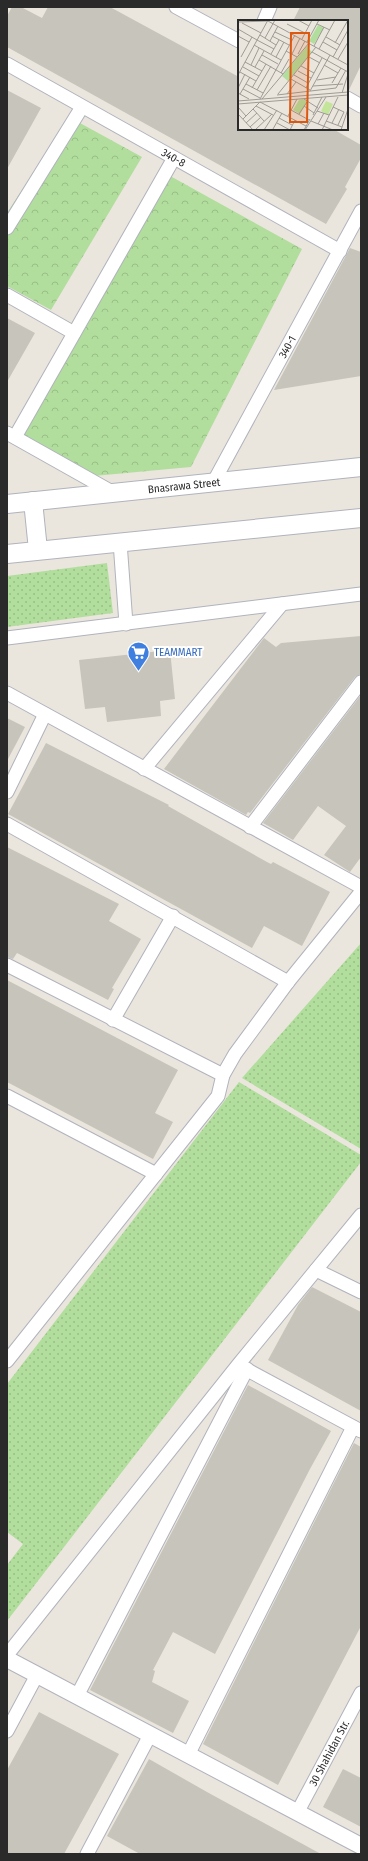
<svg xmlns="http://www.w3.org/2000/svg" width="368" height="1861" viewBox="0 0 368 1861" font-family="'Fira Sans Condensed',sans-serif">
<defs>
<pattern id="grass-dots" width="8" height="8" patternUnits="userSpaceOnUse"><rect width="8" height="8" fill="#b1de9d"/><path d="M2 2h.1M6 6h.1" fill="none" stroke="#98bf87" stroke-width="1.8" stroke-linecap="round"/></pattern>
<pattern id="park-crowns" width="20" height="18" patternUnits="userSpaceOnUse"><rect width="20" height="18" fill="#b1de9d"/><path d="M2 6a3 3 0 1 1 6 0M12 15a3 3 0 1 1 6 0" fill="none" stroke="#98bf87"/></pattern>
</defs>
<rect width="100%" height="100%" fill="#ebe6dd"/>
<!-- grass -->
<path fill="url(#grass-dots)" d="M 107,563 L 113,613 L 7,627 L 7,576 Z
M 361,943 L 361,1149 L 242,1078 Z
M 239,1082 L 361,1155 L 361,1162 L 7,1621 L 7,1565 L 23,1544 L 7,1532 L 7,1384 Z"/>
<!-- park -->
<path fill="url(#park-crowns)" d="M 69,117 L 142,157 L 51,310 L 7,286 L 7,213 Z
M 163,172 L 302,249 L 191,467 L 94,476 L 14,431 Z"/>
<!-- building -->
<path fill="#c7c4bc" d="M 12,7 L 21,7 L 42,18 L 48,7 L 110,7 L 239,77 L 239,129 L 333,129 L 361,145 L 361,158 L 345,187 L 347,189 L 326,224 L 7,47 L 7,16 Z
M 300,7 L 361,7 L 361,65 L 349,90 L 347,90 L 347,21 L 293,21 Z
M 7,90 L 41,108 L 7,169 Z
M 350,248 L 361,252 L 361,376 L 274,390 Z
M 7,318 L 35,333 L 7,382 Z
M 361,636 L 361,674 L 355,677 L 250,813 L 248,812 L 246,815 L 164,769 L 264,638 L 276,647 L 281,643 Z
M 170,650 L 175,699 L 160,701 L 161,716 L 107,722 L 105,707 L 85,709 L 79,660 Z
M 361,695 L 361,857 L 350,872 L 324,855 L 346,826 L 318,806 L 293,840 L 263,823 Z
M 7,718 L 25,727 L 7,761 Z
M 46,743 L 169,805 L 168,806 L 267,862 L 271,864 L 273,862 L 330,892 L 302,946 L 264,926 L 252,948 L 8,814 Z
M 7,847 L 119,904 L 109,921 L 141,939 L 112,988 L 114,989 L 108,1000 L 17,953 L 13,959 L 7,957 Z
M 7,980 L 178,1070 L 155,1113 L 173,1122 L 153,1159 L 7,1082 Z
M 312,1287 L 361,1312 L 361,1411 L 268,1360 L 298,1305 Z
M 248,1385 L 331,1431 L 310,1469 L 215,1654 L 173,1632 L 153,1670 L 155,1671 L 152,1682 L 189,1701 L 173,1733 L 90,1690 Z
M 354,1443 L 361,1447 L 361,1626 L 278,1785 L 203,1744 Z
M 39,1712 L 119,1754 L 64,1854 L 7,1854 L 7,1770 Z
M 149,1759 L 207,1792 L 321,1854 L 140,1854 L 107,1836 Z
M 343,1769 L 361,1778 L 361,1827 L 323,1807 Z"/>
<g fill="none" stroke-linecap="round" stroke-linejoin="round">
<defs>
<g id="minor">
<path d="M 176,7 L 239,41"/>
<path d="M 264,21 L 270,7"/>
<path id="s1" d="M 7,64 L 340,251"/>
<path d="M 347,98 L 361,106"/>
<path d="M 7,228 L 82,107"/>
<path d="M 7,295 L 74,333"/>
<path d="M 7,433 L 112,492"/>
<path d="M 15,437 L 174,158"/>
<path id="s2" d="M 213,483 L 361,211"/>
<path d="M 120,542 L 126,624"/>
<path d="M 7,638 L 361,594"/>
<path d="M 7,693 L 361,887"/>
<path d="M 144,769 L 282,604"/>
<path d="M 7,792 L 45,714"/>
<path d="M 7,824 L 288,982"/>
<path d="M 250,827 L 361,682"/>
<path d="M 7,965 L 223,1075"/>
<path d="M 113,1020 L 173,916"/>
<path d="M 7,1096 L 156,1174"/>
<path d="M 316,1270 L 361,1292"/>
<path d="M 7,1361 L 218,1096 L 223,1075 L 235,1054 L 288,982 L 361,892"/>
<path d="M 240,1366 L 361,1431"/>
<path d="M 7,1655 L 238,1365 L 361,1215"/>
<path d="M 77,1696 L 247,1369"/>
<path d="M 7,1731 L 37,1675"/>
<path d="M 188,1755 L 353,1427"/>
<path id="s3" d="M 297,1813 L 361,1693"/>
<path d="M 87,1854 L 150,1735"/>
</g>
<path id="tertiary" d="M 7,1659 L 361,1846"/>
<g id="secondary">
<path d="M 33,501 L 38,550"/>
<path id="s4" d="M 7,504 L 361,467"/>
<path d="M 7,554 L 361,518"/>
</g>
</defs>
<!-- minor casing -->
<use href="#minor" stroke="#b1b3bd" stroke-width="15"/>
<!-- tertiary casing -->
<use href="#tertiary" stroke="#b1b3bd" stroke-width="18"/>
<!-- secondary casing -->
<use href="#secondary" stroke="#b1b3bd" stroke-width="20"/>
<!-- minor -->
<use href="#minor" stroke="#fff" stroke-width="13"/>
<!-- tertiary -->
<use href="#tertiary" stroke="#fff" stroke-width="16"/>
<!-- secondary -->
<use href="#secondary" stroke="#fff" stroke-width="18"/>
</g>
<!-- icons -->
<defs>
<symbol id="supermarket-pin" viewBox="-11 -11 22 30"><path d="M0 17L-7.5 6A9.5 9.5 0 1 1 7.5 6Z" fill="#3f7fe0" stroke="#fff"/><path d="M-6-5.5h2.5l.6 2H6L4.5 2H-2.5L-4.4-4H-6ZM-1.5 3.2a1.3 1.3 0 1 0 .1 0ZM3 3.2a1.3 1.3 0 1 0 .1 0Z" fill="#fff"/></symbol>
</defs>
<g fill-rule="evenodd">
<use href="#supermarket-pin" x="126" y="640" width="25" height="34"/>
</g>
<g text-anchor="middle" dominant-baseline="central" stroke-width="4" stroke-linejoin="round" paint-order="stroke">
<!-- street labels -->
<g font-size="11" fill="#2a2a2a" stroke="#fff">
<text stroke="none"><textPath href="#s1" startOffset="191">340-8</textPath></text>
<text stroke="none"><textPath href="#s2" startOffset="155">340-1</textPath></text>
<text stroke="none"><textPath href="#s4" startOffset="178">Bnasrawa Street</textPath></text>
<text stroke="none"><textPath href="#s3" startOffset="68">30 Shahidan Str.</textPath></text>
</g>
<!-- shop labels -->
<g font-size="11" fill="#366cbe" stroke="#fff" text-anchor="start">
<text x="154" y="652">TEAMMART</text>
</g>
</g>
<!-- overview -->
<g transform="translate(238 20)">
<rect width="110" height="110" fill="#ebe6dd"/>
<path d="M 80,5 L 86,8 L 76,24 L 71,21 ZM 71,24 L 70,28 L 74,32 L 50,61 L 44,56 Z" fill="#b1de9d"/>
<path d="M 65,79 L 69,82 L 62,94 L 55,90 L 61,80 Z" fill="#b1de9d"/>
<path d="M 88,81 L 95,84 L 90,95 L 83,91 Z" fill="#c2e59a"/>
<path fill="none" stroke="#9e9b95" stroke-width="1" d="M 60,0 L 71,6M 0,2 L 30,1 L 110,45M 4,3 L 23,13M 49,4 L 67,13M 79,4 L 92,10M 0,9 L 19,20M 37,12 L 54,20M 22,15 L 38,25M 0,16 L 11,22M 34,16 L 51,25M 88,17 L 102,25M 27,18 L 37,0M 64,19 L 74,0M 19,20 L 36,29M 32,21 L 40,6M 69,22 L 81,0M 85,22 L 99,30M 97,23 L 110,0M 16,25 L 43,40M 76,26 L 86,7M 81,29 L 97,0M 48,31 L 59,37M 74,32 L 110,52M 33,34 L 41,20M 54,34 L 62,18M 60,34 L 67,21M 24,35 L 40,44M 3,37 L 14,17M 38,37 L 46,22M 71,37 L 82,43M 95,37 L 110,10M 100,39 L 110,22M 21,40 L 45,54M 7,42 L 24,51M 13,45 L 21,28M 86,45 L 100,53M 63,46 L 76,53M 5,47 L 21,56M 17,47 L 26,31M 60,51 L 73,58M 2,52 L 18,61M 43,53 L 51,39M 0,55 L 30,0M 56,55 L 70,63M 53,59 L 72,70M 79,60 L 98,57M 94,63 L 103,48M 8,64 L 25,73M 75,66 L 105,64M 0,68 L 7,54M 14,68 L 28,44M 68,68 L 84,38M 5,69 L 22,78M 19,70 L 33,46M 72,71 L 92,35M 0,73 L 11,79M 104,73 L 110,54M 2,74 L 12,57M 40,74 L 78,27M 49,74 L 58,62M 39,75 L 98,68 L 108,50M 22,79 L 57,15M 24,79 L 71,23M 66,79 L 80,88M 0,81 L 110,72M 0,84 L 110,75M 18,86 L 35,95M 66,86 L 76,93M 0,87 L 8,96M 95,87 L 106,92M 15,89 L 26,101M 53,90 L 71,100M 79,91 L 91,95M 0,94 L 15,110M 61,94 L 69,82M 75,95 L 84,77M 50,96 L 59,79M 41,98 L 54,105M 5,99 L 22,82 L 68,106M 73,101 L 95,110M 88,101 L 104,107M 8,103 L 19,93M 39,103 L 52,110 L 57,100M 94,103 L 101,89M 80,104 L 86,93M 100,105 L 106,92M 12,107 L 23,97M 35,109 L 44,93M 17,110 L 34,94M 26,110 L 39,90M 66,110 L 72,99M 67,110 L 88,77M 84,110 L 100,77M 103,110 L 110,89"/>
<path fill="#de570e" fill-opacity="0.15" stroke="#de570e" stroke-width="2" d="M 53,13 L 71,13 L 69,102 L 52,102 Z"/>
<rect width="110" height="110" fill="none" stroke="#2a2a2a" stroke-width="2"/>
</g>
<!-- border -->
<rect width="368" height="1861" fill="none" stroke="#2a2a2a" stroke-width="16"/>
</svg>
